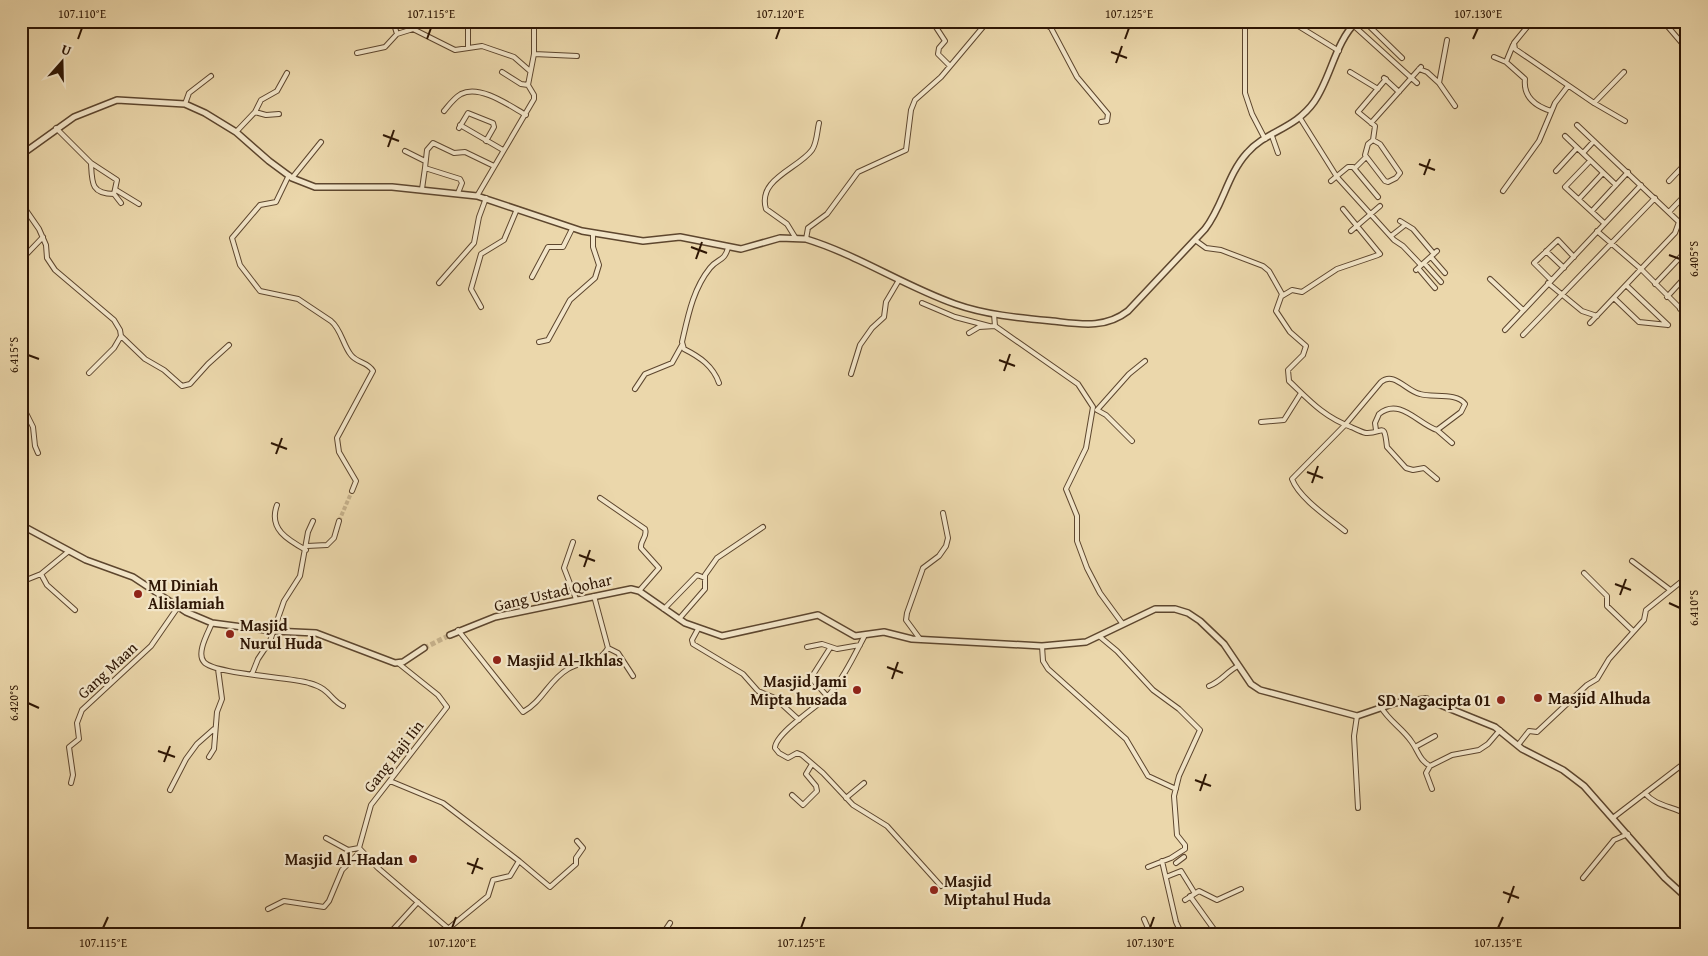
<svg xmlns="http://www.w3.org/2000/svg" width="1708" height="956" viewBox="0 0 1708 956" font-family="'Gentium Book Plus',serif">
<rect width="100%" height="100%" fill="#ebd7ab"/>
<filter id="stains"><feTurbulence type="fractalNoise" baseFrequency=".004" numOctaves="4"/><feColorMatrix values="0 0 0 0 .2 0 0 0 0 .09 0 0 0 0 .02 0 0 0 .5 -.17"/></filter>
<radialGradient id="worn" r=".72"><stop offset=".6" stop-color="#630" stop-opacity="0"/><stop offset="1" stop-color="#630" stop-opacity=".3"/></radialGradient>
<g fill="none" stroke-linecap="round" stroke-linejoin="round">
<!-- minor-tunnel -->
<path stroke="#c5b08a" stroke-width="4" stroke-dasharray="4 2" stroke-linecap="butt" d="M 339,521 L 352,491"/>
<!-- tertiary-tunnel -->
<path stroke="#c5b08a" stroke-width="5" stroke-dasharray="5 2.5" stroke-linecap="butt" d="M 424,648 L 450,635"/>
<defs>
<path id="minor" d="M 393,21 L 397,34
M 468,21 L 468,48
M 932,21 L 945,41 L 939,48 L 938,54 L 950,66
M 1041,21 L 1051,28 L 1077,77 L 1108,114 L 1107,121 L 1101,122
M 1245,21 L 1245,93 L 1252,114 L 1265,139
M 1364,21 L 1402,58
M 1532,21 L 1514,43 L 1515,49 L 1594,103 L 1625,121
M 1663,21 L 1687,49
M 1295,24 L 1339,51
M 1353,25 L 1417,83
M 1447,40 L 1439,83 L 1455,106
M 357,53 L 385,47 L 397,34 L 413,29 L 455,50 L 482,46 L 514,57 L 530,71
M 534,54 L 577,56
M 1494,57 L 1506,62 L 1525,79 C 1523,97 1535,106 1551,111
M 1506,62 L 1513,45
M 1419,69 L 1427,72 L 1439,83
M 502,72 L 521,84 L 528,85
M 1350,72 L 1378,89
M 1384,78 L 1399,92
M 1594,103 L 1624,72
M 185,104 L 189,93 L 211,76
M 444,111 C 449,105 454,98 461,94 C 480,84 510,106 526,115
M 255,112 L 261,100 L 277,91 L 287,73
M 1300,118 L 1337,177 L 1394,240 L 1403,246 L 1421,265
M 1371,123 L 1421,67
M 460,125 L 503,150
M 1577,125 L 1679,222 L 1675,233 L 1590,323
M 56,128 L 91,163 C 92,183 91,194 114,194 L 121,203
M 459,128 L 468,113 L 493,123 L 494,127 L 486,141
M 236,132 L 255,112 L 266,115 L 279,114
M 1272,136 L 1278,153
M 1565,136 L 1616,185
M 1373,140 L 1380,144 L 1400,173 L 1396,178 L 1388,182 L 1385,181 L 1365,155 L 1368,144 Z
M 1373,140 L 1375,126 L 1358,112 L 1386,79
M 405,151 L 425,161
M 1583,153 L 1594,141
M 1590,161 L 1565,187 L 1604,223
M 91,163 L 117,180 L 114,194
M 425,168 L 427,150 L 433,143 L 454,153 L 465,152 L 494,166
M 1355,168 L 1366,157
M 1556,171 L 1577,148
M 289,175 L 276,202 L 260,205 L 232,238 L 240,265 L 260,291 L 298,299 L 331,321 C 341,329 343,345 351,355 C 357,363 368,362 373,371 L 337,438 L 339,452 L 356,481 L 352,491
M 292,178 L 321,142
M 1331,181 L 1348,167 L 1353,167 L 1378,197
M 1669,181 L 1687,162
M 422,189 L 425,168 L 460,179 L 462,183 L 458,193
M 116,190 L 139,204
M 1503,191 L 1539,141 L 1555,103 L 1568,86
M 477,196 L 534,99 L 534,95 L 528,85 L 534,54 L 534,21
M 1579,199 L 1603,173
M 21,203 L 39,229 L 46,245 L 47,258 L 55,270 L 114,320 L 120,330 L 121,336 L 145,359 L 164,370 L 182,386 L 190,384 L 208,364 L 229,345
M 1343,209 L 1380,254
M 1592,211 L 1628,172
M 1669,212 L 1687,193
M 1400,221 L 1413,229 L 1434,254
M 1679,222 L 1687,228
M 1351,231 L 1380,206
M 1597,231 L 1641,269 L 1687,315
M 1391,236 L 1405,225
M 795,237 L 787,224 L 766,209 C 757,179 798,169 812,150 C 817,143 817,131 819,123
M 806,239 L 808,228 L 827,214 L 858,172 L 906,150 L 911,110 L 915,100 L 941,77 L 988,21
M 1195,240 L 1206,248 L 1221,250 L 1263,266 L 1269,271 L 1282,294 L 1276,311 L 1290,332 L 1306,346 L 1303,355 L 1288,370 L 1289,381 C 1310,401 1324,417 1351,427 C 1356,429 1361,432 1366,433 C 1383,434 1384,420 1387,447 L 1406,468 L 1413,470 L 1424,468 L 1437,479
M 1546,251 L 1564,268
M 1431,257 L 1445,273
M 21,260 L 43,237
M 1424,263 L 1441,282
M 1418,268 L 1435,288
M 1416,270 L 1437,251
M 532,277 L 548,247 L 563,247 L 572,229
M 1490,279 L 1523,310
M 1551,280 L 1534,263 L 1558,240 L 1574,257
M 439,283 L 474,243 L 479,217 L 486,198
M 1548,283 L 1582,311 L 1597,316
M 1655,284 L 1687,250
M 1626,285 L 1668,325
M 1282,296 L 1292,290 L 1302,292 L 1337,269 L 1378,255
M 1667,297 L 1687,275
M 1614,298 L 1639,322 L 1668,325
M 922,303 L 955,317 L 989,326
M 481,307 L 471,289 L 481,254 L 504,240 L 517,209
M 1680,309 L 1687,301
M 994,314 L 995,326 L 1078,384 L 1093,407 L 1086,448 L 1066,489 L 1077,516 L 1077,541 L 1087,568 L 1100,593 L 1122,623
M 1505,330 L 1641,185
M 969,333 L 979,327 L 995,326
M 1523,335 L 1655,198
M 539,342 L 548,340 L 570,300 L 595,278 L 599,265 L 593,247 L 593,233
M 89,373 L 114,348 L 121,336
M 851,374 L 860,345 L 872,328 L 884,317 L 886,302 L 899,280
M 719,383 C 713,366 700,357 684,349 L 682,342 C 688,316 693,289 710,268 C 718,258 724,262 728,248
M 635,389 L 645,374 L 672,363 L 682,345
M 21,403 L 33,427 L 35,446 L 38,453
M 1097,410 L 1129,374 L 1145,361
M 1097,410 L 1106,415 L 1132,441
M 1261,422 L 1284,420 L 1301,393
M 1437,430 L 1452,443
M 600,498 L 645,529 C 648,537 640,540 641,548 L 659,568 L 639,591
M 277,505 C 268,529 288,540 306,550
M 1345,531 C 1329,518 1299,498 1292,479 L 1345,425 L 1381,382 C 1394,371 1406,391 1420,394 C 1432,398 1457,392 1465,404 L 1461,412 L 1437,430 C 1418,424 1400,397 1379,414 L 1375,423 L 1376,430
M 573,542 L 564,568 L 576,599
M 307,546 L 327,545 L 334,538 L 339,521
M 1632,561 L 1669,589
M 1584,573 L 1607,596 L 1607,606 L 1633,631
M 41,574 L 47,585 L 75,610
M 21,582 L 41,574 L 69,551
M 594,596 L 608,648 L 618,653 L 633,676
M 664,609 L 697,575 L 705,578
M 679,619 L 705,589 L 705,575 L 717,558 L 763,527
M 212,623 C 208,633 196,653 204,662 C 214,674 289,677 309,683 C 331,689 329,699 343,706
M 698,629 L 692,640 L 693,644 L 743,674 L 758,691 L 775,698 L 799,720
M 458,630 L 523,712 C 542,702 549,680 568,669 C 583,660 598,665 608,648
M 1099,636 L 1117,651 L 1153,690 L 1179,709 L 1200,730 L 1179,776 L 1174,796 L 1177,835 L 1185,845 L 1185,849 L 1171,858 L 1148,867
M 864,637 C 854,656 842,681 827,697 C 816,707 775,734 775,748 L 779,753 L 788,758 L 797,753 L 802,755 L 823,773 L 853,805 L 887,826 L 941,886
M 920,639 L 906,620 L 907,613 L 923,568 L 939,556 L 946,546 L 948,538 L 943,513
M 1042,646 L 1043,661 L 1048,669 L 1126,739 L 1148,776 L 1176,789
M 807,647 L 822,644 L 837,649 L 860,645
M 398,663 L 438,695 L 447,707 L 371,805 L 359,848 L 378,868 L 456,935
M 252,674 L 258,659 L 270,641 L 284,601 L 300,576 L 308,532 L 313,521
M 1209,686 C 1222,681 1226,672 1238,666
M 827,696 L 811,678 L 830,648
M 1381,707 C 1389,721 1402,728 1411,741 C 1418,750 1419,760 1430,766 L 1452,755 L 1479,750 L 1488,744 L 1500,730
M 1357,716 L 1354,736 L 1358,808
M 1518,745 L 1529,731 L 1537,732 L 1587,685 L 1597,679 L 1609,659 L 1644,620 L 1646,610 L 1687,577
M 1415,747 L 1435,736
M 209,757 L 214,749 L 217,712 L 222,699 L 218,669
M 1430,766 L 1426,773 L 1432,789
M 390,781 L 443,803 L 519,861 L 510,876 L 493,880 L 488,896 L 449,928
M 71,783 L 73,775 L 69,747 L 79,739 L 77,723 L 82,710 L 151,646 L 178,607
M 170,790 L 186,759 L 197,744 L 214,729
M 1645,793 C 1655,806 1672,806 1686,814
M 792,795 L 803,805 L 817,791 L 816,786 L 806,774 L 812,764
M 846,798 L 864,783
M 1614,817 L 1687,761
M 326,838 L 348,850 L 359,848
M 519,861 L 550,887 L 576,864 L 576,858 L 583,848 L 577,841
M 1162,861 L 1176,922 L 1182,935
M 1176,863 L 1184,857
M 1166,877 L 1181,871 L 1194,892
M 1583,878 L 1614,840 L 1628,834
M 1190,896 L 1218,935
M 1185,900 L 1199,891 L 1217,900 L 1241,889
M 268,909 L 284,901 L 324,907 L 329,901 L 342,870 L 361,851
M 1144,919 L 1151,935
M 388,935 L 418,902
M 662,935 L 670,923"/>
<path id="tertiary" d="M 21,155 L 74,117 L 117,100 L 185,104 L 205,113 L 236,132 L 269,161 L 292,178 L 315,187 L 392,187 L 477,196 L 582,231 L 643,241 L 680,237 L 741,249 L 780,238 L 806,239 C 858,255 904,286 955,304 C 986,315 1020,318 1052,321 C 1080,324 1105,329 1128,311 L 1205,229 C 1223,206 1227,175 1247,153 C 1266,131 1295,129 1314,102 C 1331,78 1335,42 1357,21
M 21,525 L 86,560 L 133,577 L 186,612 L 212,623 L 273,631 L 316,633 L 395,663 L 403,662 L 424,648
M 450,635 L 495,617 L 631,589 L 639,591 L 685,623 L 722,636 L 818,615 L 855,636 L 884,632 L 912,639 L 1042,646 L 1086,642 L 1155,609 L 1175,609 L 1188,613 L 1200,621 L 1224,644 L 1251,684 L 1260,690 L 1357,716 L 1395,703 L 1426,699 L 1495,727 L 1522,749 L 1563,770 L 1584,786 L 1665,878 L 1687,898"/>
</defs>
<!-- minor casing -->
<use href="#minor" stroke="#5d462e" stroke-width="6"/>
<!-- tertiary casing -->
<use href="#tertiary" stroke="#5d462e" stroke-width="8"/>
<!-- minor -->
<use href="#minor" stroke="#f2e5c8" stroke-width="4"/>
<!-- tertiary -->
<use href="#tertiary" stroke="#f2e5c8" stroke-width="5"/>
</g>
<!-- ticks -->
<path fill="none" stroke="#2e1604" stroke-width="2" d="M 78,39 L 82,28M 427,39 L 431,28M 776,39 L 780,28M 1125,39 L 1129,28M 1473,39 L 1478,28M 1111,52 L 1127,58M 1116,63 L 1122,46M 383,135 L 399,141M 388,147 L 394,130M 1419,164 L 1435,170M 1424,175 L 1430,159M 691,247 L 707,253M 1669,255 L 1680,259M 696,259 L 702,242M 28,355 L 39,359M 999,360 L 1015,366M 1004,371 L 1010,354M 271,443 L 287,449M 276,454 L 282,438M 1307,472 L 1323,478M 1312,483 L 1318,466M 579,555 L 595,561M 584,567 L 590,550M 1615,584 L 1631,590M 1620,595 L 1626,579M 1669,603 L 1680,608M 887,667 L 903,673M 892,679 L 898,662M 28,703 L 39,708M 158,751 L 175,757M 164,762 L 170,746M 1195,780 L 1211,786M 1200,791 L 1206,774M 467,863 L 483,869M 472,874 L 478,858M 1503,892 L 1519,898M 1508,903 L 1514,886M 103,928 L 108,917M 452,928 L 456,917M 801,928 L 805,917M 1150,928 L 1154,917M 1498,928 L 1503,917"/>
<!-- markers -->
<g fill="#8f2418" stroke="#f2e5c8" stroke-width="2">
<circle cx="138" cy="594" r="5"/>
<circle cx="230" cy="634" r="5"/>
<circle cx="497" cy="660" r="5"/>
<circle cx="857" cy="690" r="5"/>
<circle cx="1538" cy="698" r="5"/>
<circle cx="1501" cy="700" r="5"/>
<circle cx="413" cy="859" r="5"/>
<circle cx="934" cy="890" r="5"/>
</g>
<g text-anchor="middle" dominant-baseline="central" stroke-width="4.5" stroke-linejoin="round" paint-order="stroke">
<!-- poi labels -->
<g font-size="16" font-weight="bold" fill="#2e1604" stroke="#f2e5c8" text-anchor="start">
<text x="148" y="585">MI Diniah<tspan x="148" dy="18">Alislamiah</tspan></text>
<text x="240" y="625">Masjid<tspan x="240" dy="18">Nurul Huda</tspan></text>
<text x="507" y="660">Masjid Al-Ikhlas</text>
<text x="847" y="681" text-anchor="end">Masjid Jami<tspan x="847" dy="18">Mipta husada</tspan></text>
<text x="1548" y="698">Masjid Alhuda</text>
<text x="1491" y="700" text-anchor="end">SD Nagacipta 01</text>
<text x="403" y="859" text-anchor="end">Masjid Al-Hadan</text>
<text x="944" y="881">Masjid<tspan x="944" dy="18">Miptahul Huda</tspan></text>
</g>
<!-- street labels -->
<g font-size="16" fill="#2e1604" stroke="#f2e5c8">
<text transform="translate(553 592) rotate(-13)">Gang Ustad Qohar</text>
<text transform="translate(107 670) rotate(-43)">Gang Maan</text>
<text transform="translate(393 756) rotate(-52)">Gang Haji Iin</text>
</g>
</g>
<!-- margin -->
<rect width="1708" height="956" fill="none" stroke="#ebd7ab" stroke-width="55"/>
<!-- north arrow -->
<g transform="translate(62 62) rotate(20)" stroke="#f2e5c8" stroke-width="4" paint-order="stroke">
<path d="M0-4L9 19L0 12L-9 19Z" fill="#2e1604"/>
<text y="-8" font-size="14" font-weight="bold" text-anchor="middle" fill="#2e1604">U</text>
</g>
<rect x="28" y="28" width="1652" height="900" fill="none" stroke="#2e1604" stroke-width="2"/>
<g font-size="12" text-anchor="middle" fill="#2e1604">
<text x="82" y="18">107.110°E</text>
<text x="431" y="18">107.115°E</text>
<text x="780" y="18">107.120°E</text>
<text x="1129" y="18">107.125°E</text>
<text x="1478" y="18">107.130°E</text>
<text transform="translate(1694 259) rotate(-90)" y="4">6.405°S</text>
<text transform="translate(14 355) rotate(-90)" y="4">6.415°S</text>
<text transform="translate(1694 608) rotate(-90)" y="4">6.410°S</text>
<text transform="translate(14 703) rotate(-90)" y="4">6.420°S</text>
<text x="103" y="947">107.115°E</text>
<text x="452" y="947">107.120°E</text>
<text x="801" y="947">107.125°E</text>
<text x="1150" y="947">107.130°E</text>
<text x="1498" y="947">107.135°E</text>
</g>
<rect width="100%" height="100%" filter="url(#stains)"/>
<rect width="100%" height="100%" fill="url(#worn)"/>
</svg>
